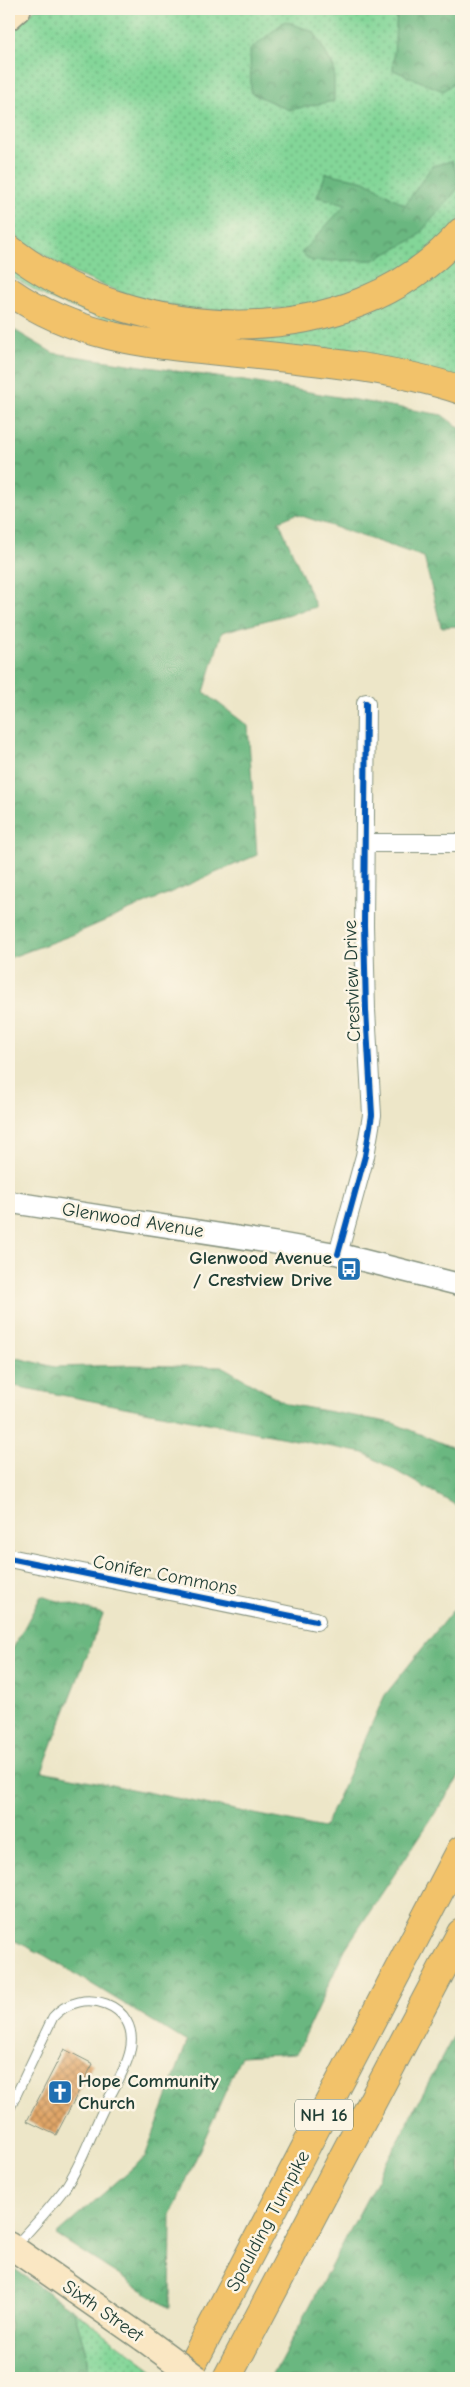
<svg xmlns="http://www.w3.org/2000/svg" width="470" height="2387" viewBox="0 0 470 2387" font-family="'Comic Neue',sans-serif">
<defs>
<pattern id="green-dots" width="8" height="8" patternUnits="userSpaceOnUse" patternTransform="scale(1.25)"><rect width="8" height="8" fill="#83d698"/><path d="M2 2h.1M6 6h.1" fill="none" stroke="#6baf7d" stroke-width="1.8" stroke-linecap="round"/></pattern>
<pattern id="forest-crowns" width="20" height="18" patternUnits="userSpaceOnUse" patternTransform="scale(1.25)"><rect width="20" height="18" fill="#6ab780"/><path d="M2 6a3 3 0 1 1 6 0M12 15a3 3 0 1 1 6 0" fill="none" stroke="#57966a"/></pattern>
<pattern id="building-cross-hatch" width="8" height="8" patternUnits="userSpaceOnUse" patternTransform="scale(1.25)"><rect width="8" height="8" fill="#e1a668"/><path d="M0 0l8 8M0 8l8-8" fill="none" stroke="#b68856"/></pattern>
</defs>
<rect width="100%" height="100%" fill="#fcf5e5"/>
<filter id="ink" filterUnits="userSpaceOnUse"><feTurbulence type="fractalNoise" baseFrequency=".02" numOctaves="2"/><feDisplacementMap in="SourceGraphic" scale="10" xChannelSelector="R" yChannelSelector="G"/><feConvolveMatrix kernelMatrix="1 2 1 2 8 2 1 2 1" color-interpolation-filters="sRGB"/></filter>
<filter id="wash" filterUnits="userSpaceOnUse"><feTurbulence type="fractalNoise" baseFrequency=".0096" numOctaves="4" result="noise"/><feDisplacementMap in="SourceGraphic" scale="20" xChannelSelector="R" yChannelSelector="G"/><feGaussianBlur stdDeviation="1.12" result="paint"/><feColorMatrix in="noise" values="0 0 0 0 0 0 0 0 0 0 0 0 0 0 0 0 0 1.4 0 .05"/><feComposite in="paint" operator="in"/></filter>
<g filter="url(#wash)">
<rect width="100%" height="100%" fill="#ede6c8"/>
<!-- green -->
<path fill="url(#green-dots)" stroke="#518a66" d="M 35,9 L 461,9 L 461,218 L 444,239 L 408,268 L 323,304 L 248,312 L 188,309 L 130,296 L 75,274 L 25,244 L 9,231 L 9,31 Z
M 461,242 L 461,383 L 120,325 L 50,299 L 9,275 L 9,260 L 28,274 L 282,329 Z
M 74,2311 L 164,2378 L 88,2378 L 88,2360 Z"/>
<!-- forest -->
<path fill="url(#forest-crowns)" stroke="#447a5a" d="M 397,9 L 461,9 L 461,77 L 443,91 L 393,70 Z
M 285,21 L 314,32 L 334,68 L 334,101 L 289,110 L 251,93 L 250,50 Z
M 452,161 L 461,185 L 416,238 L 374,260 L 312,261 L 301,253 L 346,204 L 317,197 L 326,173 L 365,181 L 405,205 L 432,166 Z
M 9,327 L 53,353 L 251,382 L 442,415 L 461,429 L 461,626 L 441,627 L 424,557 L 296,514 L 279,521 L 316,607 L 222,632 L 204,692 L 248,726 L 257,855 L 72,935 L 9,958 Z
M 9,1356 L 55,1367 L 132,1365 L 223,1367 L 287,1404 L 393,1423 L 461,1451 L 461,1508 L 364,1453 L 9,1385 Z
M 41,1596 L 103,1614 L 42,1771 L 324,1828 L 385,1695 L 461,1600 L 461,1774 L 345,1949 L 297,2053 L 241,2056 L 171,2215 L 170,2308 L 56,2235 L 145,2157 L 187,2042 L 44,1955 L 9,1938 L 9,1656 Z
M 461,2022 L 461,2378 L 278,2378 L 273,2375 Z
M 9,2265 L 74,2311 L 88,2360 L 88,2378 L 9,2378 Z"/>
<g id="blocks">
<!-- building -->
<path fill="url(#building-cross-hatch)" d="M 64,2049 L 93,2064 L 56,2135 L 27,2121 Z"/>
</g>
</g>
<g filter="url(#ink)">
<use href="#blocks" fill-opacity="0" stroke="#86927e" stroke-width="1"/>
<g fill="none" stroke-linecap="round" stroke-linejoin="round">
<defs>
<path id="service" d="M 9,2110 L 53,2017 C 81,1985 141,2003 130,2051 C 126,2070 113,2089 105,2106 C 91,2133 82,2164 65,2188 C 50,2208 32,2228 15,2246"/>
<path id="minor" d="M 365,843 L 461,843
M 338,1254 L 365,1156 L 372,1115 L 366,1010 L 364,925 L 366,703
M 9,1558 L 316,1621"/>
<path id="tertiary" d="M 9,1202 L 275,1243 L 338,1254 L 461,1285"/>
<path id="secondary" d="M 9,17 L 18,9
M 9,2245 L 144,2339"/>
<path id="motorway" d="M 9,249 C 134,346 351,359 461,232
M 9,291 C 78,339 148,344 229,352 C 305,360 389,366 461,390
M 185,2378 L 461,1850
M 227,2378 L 461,1933"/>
</defs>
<!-- service casing -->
<use href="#service" stroke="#86927e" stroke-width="11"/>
<!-- minor casing -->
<use href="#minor" stroke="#86927e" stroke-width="20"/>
<!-- tertiary casing -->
<use href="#tertiary" stroke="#86927e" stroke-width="24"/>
<!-- secondary casing -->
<use href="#secondary" stroke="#86927e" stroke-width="28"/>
<!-- motorway casing -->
<use href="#motorway" stroke="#86927e" stroke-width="30"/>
<!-- service -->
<use href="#service" stroke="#fff" stroke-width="9"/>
<!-- minor -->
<use href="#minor" stroke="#fff" stroke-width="18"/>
<!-- tertiary -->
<use href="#tertiary" stroke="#fff" stroke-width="21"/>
<!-- secondary -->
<use href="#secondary" stroke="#fae7c3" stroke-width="25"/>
<!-- motorway -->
<use href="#motorway" stroke="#f2c26a" stroke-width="28"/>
<defs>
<path id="secondary-bridge" d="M 144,2339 L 197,2378"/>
</defs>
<!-- secondary-bridge casing -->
<use href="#secondary-bridge" stroke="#86927e" stroke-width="28" stroke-linecap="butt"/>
<!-- secondary-bridge -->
<use href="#secondary-bridge" stroke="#fae7c3" stroke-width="25"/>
<defs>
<path id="cycleway" d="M 338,1254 L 365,1156 L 372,1115 L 366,1010 L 364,925 L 366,703
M 9,1558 L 316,1621"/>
</defs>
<!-- cycleway casing -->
<use href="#cycleway" stroke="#fcf5e5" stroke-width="9"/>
<!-- cycleway -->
<use href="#cycleway" stroke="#0057b8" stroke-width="6"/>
</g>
</g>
<!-- icons -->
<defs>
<symbol id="bus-square" viewBox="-11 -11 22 22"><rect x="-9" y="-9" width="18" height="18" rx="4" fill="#1f6fb2" stroke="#fcf5e5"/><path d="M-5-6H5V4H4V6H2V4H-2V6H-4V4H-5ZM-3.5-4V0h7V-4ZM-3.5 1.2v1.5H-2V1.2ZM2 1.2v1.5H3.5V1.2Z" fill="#fff"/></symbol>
<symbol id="church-square" viewBox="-11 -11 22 22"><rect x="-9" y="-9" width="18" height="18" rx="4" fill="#1f6fb2" stroke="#fcf5e5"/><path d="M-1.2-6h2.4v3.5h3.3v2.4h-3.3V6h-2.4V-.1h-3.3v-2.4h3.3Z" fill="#fff"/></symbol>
</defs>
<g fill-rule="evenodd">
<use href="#bus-square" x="335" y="1255" width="28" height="28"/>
<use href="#church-square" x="46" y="2078" width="28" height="28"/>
</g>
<g text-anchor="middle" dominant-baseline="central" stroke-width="5" stroke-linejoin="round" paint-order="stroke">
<!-- shield labels -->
<rect fill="#fcf5e5" stroke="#617469" stroke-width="1" x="295" y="2099.5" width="58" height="31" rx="4"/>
<g font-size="18" font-weight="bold" fill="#1f3d34">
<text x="324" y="2115">NH 16</text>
</g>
<!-- street labels -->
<g font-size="19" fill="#1f3d34" stroke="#fcf5e5">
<text transform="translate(352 981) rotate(-92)">Crestview Drive</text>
<text transform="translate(133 1220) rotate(9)">Glenwood Avenue</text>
<text transform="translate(165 1575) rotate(11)">Conifer Commons</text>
<text transform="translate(268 2221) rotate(-62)">Spaulding Turnpike</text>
<text transform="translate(103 2311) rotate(35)">Sixth Street</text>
</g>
<!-- poi labels -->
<g font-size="19" font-weight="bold" fill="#1f3d34" stroke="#fcf5e5" text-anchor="end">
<text x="332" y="1258">Glenwood Avenue<tspan x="332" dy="22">/ Crestview Drive</tspan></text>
<text x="78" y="2081" text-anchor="start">Hope Community<tspan x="78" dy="22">Church</tspan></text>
</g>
</g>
<!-- margin -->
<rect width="470" height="2387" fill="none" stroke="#fcf5e5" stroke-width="30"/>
</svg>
